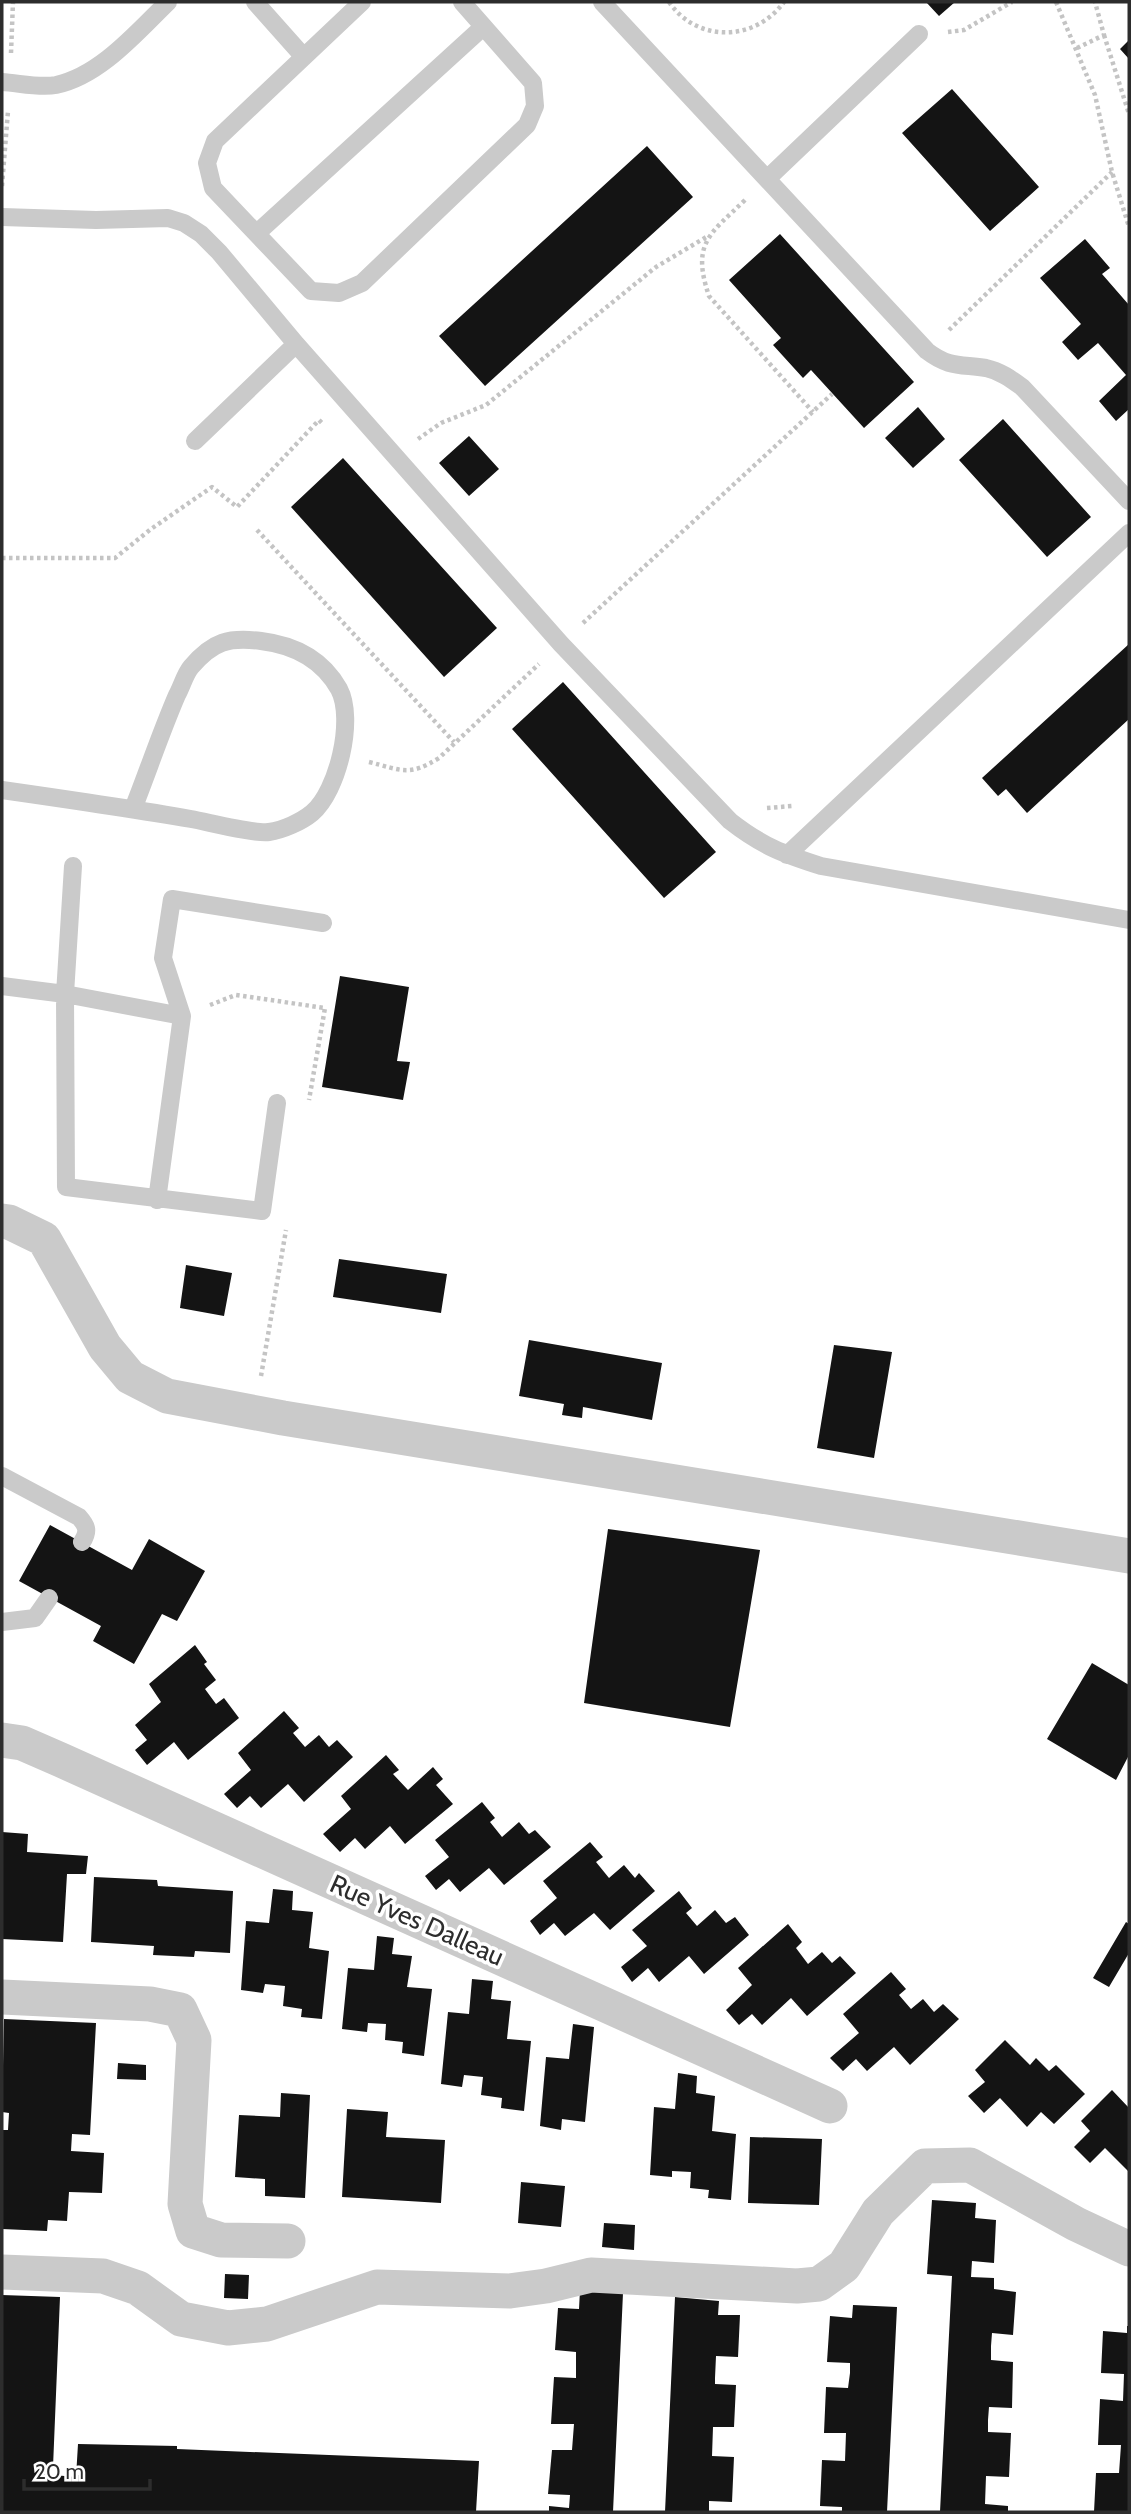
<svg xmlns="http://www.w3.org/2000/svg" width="1131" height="2514" viewBox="0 0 1131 2514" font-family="Cabin,sans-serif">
<rect width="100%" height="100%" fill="#fff"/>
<!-- building -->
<path fill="#141414" d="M 926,2 L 955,2 L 939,16 Z
M 1129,40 L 1129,59 L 1120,49 Z
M 952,89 L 1039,187 L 990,231 L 902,133 Z
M 647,146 L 693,197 L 485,386 L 439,336 Z
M 780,234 L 914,382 L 864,428 L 811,370 L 803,378 L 773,345 L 781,338 L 729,280 Z
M 1085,239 L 1110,268 L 1102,274 L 1129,305 L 1129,409 L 1116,421 L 1099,401 L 1126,375 L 1098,343 L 1078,360 L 1062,342 L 1081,324 L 1040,278 Z
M 918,407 L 945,439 L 913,468 L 885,438 Z
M 1003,419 L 1091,517 L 1047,557 L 959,460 Z
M 469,436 L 499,469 L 469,496 L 439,463 Z
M 343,458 L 497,628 L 444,677 L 291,507 Z
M 1129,644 L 1129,719 L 1027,813 L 1006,789 L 998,796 L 982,778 Z
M 563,682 L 716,852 L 664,898 L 512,729 Z
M 340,976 L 409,987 L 397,1061 L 410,1062 L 403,1100 L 322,1087 Z
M 339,1259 L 447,1274 L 441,1313 L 333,1297 Z
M 186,1265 L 232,1273 L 224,1316 L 180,1308 Z
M 529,1340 L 662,1363 L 652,1420 L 583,1407 L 582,1418 L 562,1415 L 564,1404 L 519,1396 Z
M 834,1345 L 892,1352 L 874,1458 L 817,1448 Z
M 50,1525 L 132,1570 L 149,1539 L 205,1571 L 177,1621 L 162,1614 L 134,1664 L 93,1641 L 101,1626 L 19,1581 Z
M 608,1529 L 760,1550 L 730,1727 L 584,1703 Z
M 195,1645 L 207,1662 L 204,1664 L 216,1680 L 205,1689 L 216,1704 L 224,1698 L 239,1718 L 188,1760 L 174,1742 L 147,1765 L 135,1750 L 147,1740 L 135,1725 L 161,1702 L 149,1684 Z
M 1092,1663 L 1129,1685 L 1129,1755 L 1116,1780 L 1047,1739 Z
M 284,1711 L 299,1728 L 293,1733 L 305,1747 L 319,1735 L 329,1747 L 337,1740 L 353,1757 L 304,1802 L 288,1784 L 261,1808 L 250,1796 L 237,1808 L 224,1794 L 251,1770 L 238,1753 Z
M 386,1755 L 399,1770 L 393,1774 L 408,1790 L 433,1767 L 443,1779 L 436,1785 L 453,1804 L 405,1844 L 390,1826 L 365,1849 L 355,1838 L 340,1852 L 323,1834 L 351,1809 L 341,1796 Z
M 482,1802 L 495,1818 L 490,1822 L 502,1837 L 519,1822 L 529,1834 L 535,1830 L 551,1847 L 504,1885 L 489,1868 L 460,1892 L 449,1879 L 436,1890 L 425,1876 L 449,1857 L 435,1840 Z
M 2,1832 L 28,1834 L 27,1852 L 88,1856 L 86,1874 L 67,1874 L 63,1942 L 2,1939 Z
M 590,1842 L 603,1857 L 596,1862 L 609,1878 L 624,1865 L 635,1878 L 639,1873 L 655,1891 L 610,1930 L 594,1913 L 565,1936 L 554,1923 L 540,1935 L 530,1921 L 557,1898 L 543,1881 Z
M 94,1877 L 157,1880 L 158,1886 L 233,1891 L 230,1953 L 195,1951 L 194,1957 L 153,1955 L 154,1946 L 91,1942 Z
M 273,1889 L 293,1891 L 292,1910 L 313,1912 L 309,1948 L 329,1951 L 322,2019 L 301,2017 L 302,2009 L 283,2006 L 285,1986 L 265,1984 L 263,1993 L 241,1990 L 246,1921 L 269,1923 Z
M 679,1891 L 692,1908 L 686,1913 L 697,1926 L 715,1910 L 726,1923 L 735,1917 L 749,1935 L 704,1974 L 689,1956 L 659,1982 L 648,1968 L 632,1982 L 621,1967 L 647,1946 L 632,1930 Z
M 1126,1922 L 1129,1924 L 1129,1953 L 1109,1987 L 1093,1978 Z
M 788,1924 L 802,1942 L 796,1948 L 808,1964 L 822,1952 L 832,1963 L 840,1956 L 856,1973 L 807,2016 L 791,1998 L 762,2025 L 752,2014 L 739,2025 L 726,2010 L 752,1985 L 738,1968 Z
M 377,1936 L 394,1938 L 392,1954 L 412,1956 L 407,1987 L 432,1989 L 424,2056 L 402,2053 L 403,2042 L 385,2040 L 386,2024 L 368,2023 L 367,2032 L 342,2029 L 348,1968 L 374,1970 Z
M 891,1972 L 906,1989 L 899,1995 L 911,2009 L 923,1999 L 934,2012 L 943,2004 L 959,2019 L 910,2065 L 894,2047 L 867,2071 L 856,2059 L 843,2071 L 830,2058 L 859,2033 L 843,2014 Z
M 472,1979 L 493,1981 L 491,1999 L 511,2001 L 507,2039 L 531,2041 L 524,2111 L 501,2108 L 502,2098 L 481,2095 L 483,2077 L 464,2075 L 462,2087 L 441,2084 L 448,2012 L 469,2014 Z
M 4,2019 L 96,2023 L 90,2135 L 72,2134 L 71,2151 L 104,2153 L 102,2193 L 69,2192 L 67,2221 L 48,2220 L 47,2231 L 2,2229 L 2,2130 L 8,2130 L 9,2113 L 2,2112 Z
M 573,2024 L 594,2027 L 585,2122 L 562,2119 L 561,2130 L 540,2126 L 546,2057 L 569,2059 Z
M 1005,2040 L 1030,2065 L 1036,2058 L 1049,2071 L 1056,2065 L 1085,2094 L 1054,2124 L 1041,2112 L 1027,2127 L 1000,2098 L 984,2113 L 968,2096 L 985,2082 L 975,2070 Z
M 118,2063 L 146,2065 L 146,2080 L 117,2079 Z
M 678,2073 L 697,2076 L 696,2093 L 715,2096 L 712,2131 L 736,2134 L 731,2200 L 708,2198 L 709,2190 L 690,2188 L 691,2172 L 672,2171 L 672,2177 L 650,2175 L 654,2107 L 675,2109 Z
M 1112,2090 L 1129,2108 L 1129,2172 L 1105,2148 L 1090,2163 L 1074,2147 L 1090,2131 L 1081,2121 Z
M 281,2093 L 310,2095 L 305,2198 L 265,2196 L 265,2179 L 235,2177 L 239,2115 L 280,2117 Z
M 347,2109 L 388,2112 L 386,2137 L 445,2140 L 441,2203 L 342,2197 Z
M 750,2137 L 822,2139 L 819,2205 L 748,2203 Z
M 521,2182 L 565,2186 L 561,2227 L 518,2223 Z
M 932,2200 L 976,2203 L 975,2218 L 996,2220 L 994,2263 L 972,2261 L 971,2277 L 994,2278 L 994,2289 L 1016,2292 L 1013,2335 L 992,2333 L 991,2346 L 991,2360 L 1013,2362 L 1012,2408 L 989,2407 L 988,2420 L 988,2432 L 1011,2433 L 1009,2477 L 986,2476 L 985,2504 L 1008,2506 L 1008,2512 L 940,2512 L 952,2276 L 927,2274 Z
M 604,2223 L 635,2225 L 634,2250 L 602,2247 Z
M 225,2274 L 249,2275 L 248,2299 L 224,2298 Z
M 580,2290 L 623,2293 L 613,2512 L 549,2512 L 549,2506 L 569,2508 L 570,2495 L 548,2494 L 552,2450 L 572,2450 L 574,2424 L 551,2424 L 554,2377 L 576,2378 L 576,2352 L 555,2350 L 558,2308 L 579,2309 Z
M 2,2295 L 60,2297 L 53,2467 L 43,2467 L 42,2474 L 76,2477 L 78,2444 L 177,2446 L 177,2449 L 479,2461 L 476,2512 L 2,2512 Z
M 675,2297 L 719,2301 L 718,2315 L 740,2315 L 738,2357 L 716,2356 L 715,2378 L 715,2384 L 736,2385 L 734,2427 L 713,2427 L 712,2456 L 734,2457 L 732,2502 L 709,2501 L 709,2512 L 665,2512 Z
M 853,2305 L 897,2307 L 887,2512 L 842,2512 L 842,2507 L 820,2506 L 822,2460 L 845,2461 L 846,2433 L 824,2433 L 826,2387 L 848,2388 L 850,2373 L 850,2363 L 827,2362 L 830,2316 L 852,2318 Z
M 1127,2326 L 1129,2326 L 1129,2512 L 1094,2512 L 1096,2473 L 1119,2473 L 1121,2445 L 1098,2445 L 1100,2399 L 1123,2401 L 1124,2374 L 1101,2373 L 1103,2331 L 1127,2333 Z"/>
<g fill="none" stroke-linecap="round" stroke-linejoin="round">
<!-- path -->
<path stroke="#c4c4c4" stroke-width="4.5" stroke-dasharray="3.5 3.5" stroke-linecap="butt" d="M 669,2 C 697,43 755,42 784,2
M 1056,2 L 1095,95 L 1112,172 L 1129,227
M 948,32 L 964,30 L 1012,2
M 1104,35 L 1129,114
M 1077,48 L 1104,35 L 1095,2
M 11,53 L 13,2
M 2,186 L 8,111
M 745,200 C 710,234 691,243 709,296 L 813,412
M 949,330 L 1112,172
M 418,439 L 441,423 L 486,405 L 656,267 L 708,236
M 257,530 L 454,742
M 2,558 L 115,558 L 151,529 L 212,487 L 237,507 L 319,420 L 322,423
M 583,623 L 832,394
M 369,762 C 401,770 409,777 439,758 L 539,664
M 767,808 L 792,806
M 210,1005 L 236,995 L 325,1008 L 309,1100
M 261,1376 L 286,1230"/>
<!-- lane -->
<path stroke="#cacaca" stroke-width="18" d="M 255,2 L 303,56
M 362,2 L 215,141 L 207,163 L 213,188 L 311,291 L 339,293 L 362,283 L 527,125 L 535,106 L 533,83 L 462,2
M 602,2 L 927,351 C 949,368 961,364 986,368 C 1000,371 1011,379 1022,387 L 1129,501
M 2,82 C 19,83 39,88 56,85 C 100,76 137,32 168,2
M 767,179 L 919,34
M 2,217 L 96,220 L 168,218 L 184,223 L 201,234 L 219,252 L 296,344 L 561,644 L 730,821 C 762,846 783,854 821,866 L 1129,920
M 257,233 L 483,27
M 195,441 L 296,344
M 2,790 C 65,799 128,808 191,819 C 208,822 254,834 269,832 C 283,830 301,822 312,813 C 338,791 355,719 339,689 C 322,659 294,645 261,641 C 229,637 213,641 191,667 C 185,674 182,686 177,695 C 161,732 148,771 133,809
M 787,855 L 1129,533
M 73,866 L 65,994 L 66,1187 L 262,1211 L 277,1103
M 2,986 L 65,994 L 182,1016
M 157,1200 L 182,1016 L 163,958 L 172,899 L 323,923
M 2,1476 L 79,1517 C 87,1526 89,1531 82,1542
M 2,1622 L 35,1618 L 49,1598"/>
<!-- street -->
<path stroke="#cacaca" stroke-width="35" d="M 2,1221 L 9,1222 L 44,1239 L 105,1347 L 130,1377 L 167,1396 L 283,1418 L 1129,1556
M 2,1740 L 22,1743 L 61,1760 L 830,2106
M 2,1997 L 150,2004 L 180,2010 L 194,2040 L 185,2204 L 193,2231 L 221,2240 L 288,2241
M 2,2272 L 103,2276 L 138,2288 L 181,2319 L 228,2328 L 267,2324 L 377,2287 L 510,2291 L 546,2286 L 591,2275 L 797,2286 L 819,2284 L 844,2266 L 878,2212 L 925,2166 L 970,2165 L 1076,2224 L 1129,2249"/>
</g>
<g text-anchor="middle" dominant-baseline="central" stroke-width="7" stroke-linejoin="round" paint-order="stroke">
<!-- street labels -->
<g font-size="26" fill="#2d2d2d" stroke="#fff">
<text transform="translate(417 1920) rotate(24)">Rue Yves Dalleau</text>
</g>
</g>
<!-- border -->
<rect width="1131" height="2514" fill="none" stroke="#2d2d2d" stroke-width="7"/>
<!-- scale -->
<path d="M24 2479v10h126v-10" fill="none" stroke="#2d2d2d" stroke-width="3.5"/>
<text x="35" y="2479" font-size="21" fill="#2d2d2d" stroke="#ffffff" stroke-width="5" paint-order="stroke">20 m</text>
</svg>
